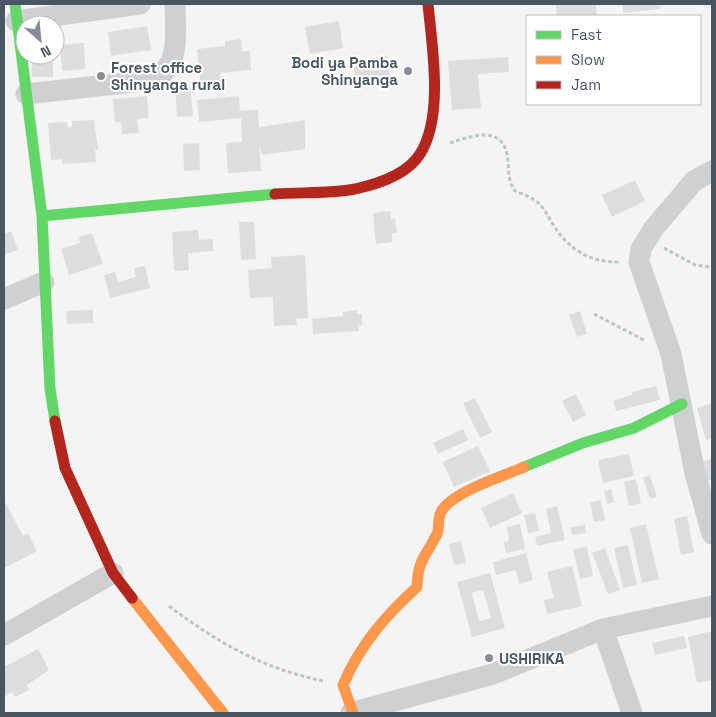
<svg xmlns="http://www.w3.org/2000/svg" width="716" height="717" viewBox="0 0 716 717" font-family="'Space Grotesk',sans-serif">
<rect width="100%" height="100%" fill="#f4f4f4"/>
<!-- building -->
<path fill="#ddddde" fill-rule="evenodd" d="M 556,4 L 596,4 L 597,16 L 557,16 Z
M 623,4 L 659,4 L 660,9 L 623,13 Z
M 339,21 L 343,48 L 310,54 L 305,27 Z
M 147,26 L 151,50 L 111,56 L 108,32 Z
M 241,39 L 242,51 L 250,51 L 251,70 L 220,73 L 221,86 L 201,88 L 197,49 L 225,46 L 225,41 Z
M 84,43 L 85,69 L 62,71 L 60,45 Z
M 32,55 L 53,55 L 53,77 L 32,77 Z
M 387,56 L 390,75 L 356,81 L 352,62 Z
M 508,57 L 509,72 L 478,74 L 481,108 L 452,110 L 448,61 Z
M 190,85 L 193,116 L 177,117 L 175,86 Z
M 147,96 L 149,118 L 137,119 L 139,133 L 122,134 L 121,122 L 115,122 L 113,99 Z
M 239,96 L 240,111 L 258,110 L 259,127 L 305,120 L 305,149 L 262,155 L 259,143 L 261,171 L 228,173 L 226,143 L 242,142 L 241,118 L 199,122 L 197,100 Z
M 94,120 L 98,150 L 95,150 L 96,162 L 62,164 L 62,159 L 51,160 L 48,123 L 67,122 L 68,128 L 72,127 L 72,121 Z
M 199,143 L 200,170 L 184,171 L 183,144 Z
M 635,180 L 645,201 L 612,217 L 602,195 Z
M 390,211 L 391,219 L 395,219 L 397,233 L 392,233 L 392,242 L 376,244 L 373,213 Z
M 239,222 L 254,222 L 256,259 L 241,260 Z
M 198,230 L 199,240 L 213,239 L 213,251 L 188,253 L 189,270 L 174,271 L 172,232 Z
M 11,231 L 18,250 L 4,255 L 4,234 Z
M 92,233 L 103,264 L 69,275 L 61,249 L 80,243 L 79,237 Z
M 305,255 L 308,318 L 296,319 L 297,325 L 274,326 L 273,297 L 250,298 L 248,270 L 272,268 L 271,257 Z
M 145,266 L 150,288 L 110,298 L 104,275 L 115,272 L 118,282 L 136,277 L 134,268 Z
M 93,310 L 93,323 L 67,324 L 66,311 Z
M 357,310 L 357,314 L 362,314 L 362,325 L 358,325 L 359,331 L 313,334 L 312,319 L 343,316 L 343,312 Z
M 580,311 L 587,334 L 577,337 L 569,315 Z
M 656,386 L 660,400 L 616,411 L 613,401 L 632,395 L 632,392 Z
M 576,394 L 586,415 L 573,422 L 562,401 Z
M 475,398 L 492,432 L 480,438 L 463,403 Z
M 712,403 L 712,438 L 706,440 L 697,408 Z
M 463,429 L 468,440 L 438,454 L 433,443 Z
M 478,446 L 490,471 L 454,487 L 443,462 Z
M 629,454 L 634,476 L 603,483 L 598,460 Z
M 712,459 L 712,480 L 707,481 L 703,461 Z
M 650,476 L 657,497 L 650,499 L 643,477 Z
M 636,479 L 641,503 L 629,506 L 624,482 Z
M 611,489 L 614,502 L 607,504 L 604,491 Z
M 513,493 L 522,513 L 490,528 L 481,508 Z
M 4,500 L 23,536 L 28,533 L 37,551 L 4,568 Z
M 601,500 L 605,520 L 594,522 L 590,503 Z
M 557,506 L 565,540 L 537,546 L 535,537 L 551,533 L 546,509 Z
M 535,513 L 539,531 L 528,533 L 524,515 Z
M 687,516 L 694,552 L 681,555 L 674,519 Z
M 520,524 L 525,549 L 506,553 L 504,542 L 509,541 L 507,527 Z
M 646,524 L 659,579 L 642,583 L 630,528 Z
M 585,525 L 586,533 L 572,535 L 570,527 Z
M 461,541 L 466,563 L 454,565 L 449,544 Z
M 628,545 L 637,585 L 623,588 L 614,548 Z
M 587,547 L 593,576 L 580,579 L 573,549 Z
M 605,548 L 620,590 L 608,594 L 592,553 Z
M 526,553 L 533,580 L 519,584 L 516,570 L 496,575 L 493,562 Z
M 572,566 L 582,606 L 547,614 L 544,600 L 554,598 L 547,572 Z
M 490,573 L 505,628 L 472,637 L 457,582 ZM 483,590 L 491,618 L 479,621 L 472,593 Z
M 712,631 L 712,680 L 697,683 L 688,637 Z
M 684,636 L 687,648 L 655,655 L 652,643 Z
M 38,649 L 49,670 L 27,685 L 29,690 L 15,697 L 12,692 L 4,697 L 4,667 Z"/>
<g fill="none" stroke-linecap="round" stroke-linejoin="round">
<!-- path -->
<path stroke="#bcc7c4" stroke-width="3" stroke-dasharray="4 2.5" stroke-linecap="butt" d="M 450,143 C 474,135 505,124 508,161 C 509,171 508,182 515,191 C 522,194 529,196 536,201 C 544,207 548,217 554,226 C 570,251 592,263 621,262
M 664,248 L 695,265 L 712,267
M 594,314 L 646,341
M 169,606 C 218,643 262,668 323,681"/>
<!-- street -->
<path stroke="#ced0d2" stroke-width="21" d="M 16,21 L 140,4
M 26,94 L 152,80 C 182,67 175,31 175,4
M 712,171 L 694,181 L 654,228 L 641,249 L 639,262 L 671,354 L 695,473 L 712,534
M 4,299 L 44,282
M 603,629 L 632,713
M 4,635 L 113,573
M 351,713 L 493,674 L 603,629 L 712,606"/>
<!-- fast -->
<path stroke="#63d668" stroke-width="11" d="M 15,4 L 42,216 L 50,389 L 55,421
M 42,216 L 275,194
M 524,467 L 583,443 L 634,428 L 682,404"/>
<!-- slow -->
<path stroke="#ff974d" stroke-width="11" d="M 132,598 L 223,713
M 353,713 L 343,685 C 360,645 385,616 417,587 C 418,559 425,558 437,534 C 440,528 437,519 441,512 C 451,492 504,476 524,467"/>
<!-- jam -->
<path stroke="#b3261e" stroke-width="11" d="M 275,194 C 301,192 329,194 355,189 C 378,184 407,175 420,154 C 444,116 432,46 428,4
M 55,421 L 65,468 L 113,573 L 132,598"/>
</g>
<!-- markers -->
<g fill="#868d94" stroke="#fff" stroke-width="2">
<circle cx="408" cy="71" r="5"/>
<circle cx="101" cy="76" r="5"/>
<circle cx="489" cy="658" r="5"/>
</g>
<g text-anchor="middle" dominant-baseline="central" stroke-width="4" stroke-linejoin="round" paint-order="stroke">
<!-- poi labels -->
<g font-size="15" font-weight="bold" fill="#4a5661" stroke="#fff" text-anchor="start">
<text x="398" y="62" text-anchor="end">Bodi ya Pamba<tspan x="398" dy="17">Shinyanga</tspan></text>
<text x="111" y="67">Forest office<tspan x="111" dy="17">Shinyanga rural</tspan></text>
<text x="499" y="658">USHIRIKA</text>
</g>
</g>
<!-- border -->
<rect width="716" height="717" fill="none" stroke="#4a5661" stroke-width="10"/>
<!-- legend -->
<rect x="526" y="15" width="175" height="90" fill="#ffffff" stroke="#b7bbc0"/>
<rect x="536" y="31" width="25" height="8" fill="#63d668" stroke="#b7bbc0"/>
<text x="571" y="40" font-size="15" fill="#4a5661">Fast</text>
<rect x="536" y="56" width="25" height="8" fill="#ff974d" stroke="#b7bbc0"/>
<text x="571" y="65" font-size="15" fill="#4a5661">Slow</text>
<rect x="536" y="81" width="25" height="8" fill="#b3261e" stroke="#b7bbc0"/>
<text x="571" y="90" font-size="15" fill="#4a5661">Jam</text>
<!-- north arrow -->
<g transform="translate(40 40) rotate(153)"><circle r="24" fill="#ffffff" stroke="#b7bbc0"/>
<path d="M0-4L9 19L0 12L-9 19Z" fill="#868d94"/>
<text y="-8" font-size="14" font-weight="bold" text-anchor="middle" fill="#4a5661">N</text>
</g>
</svg>
